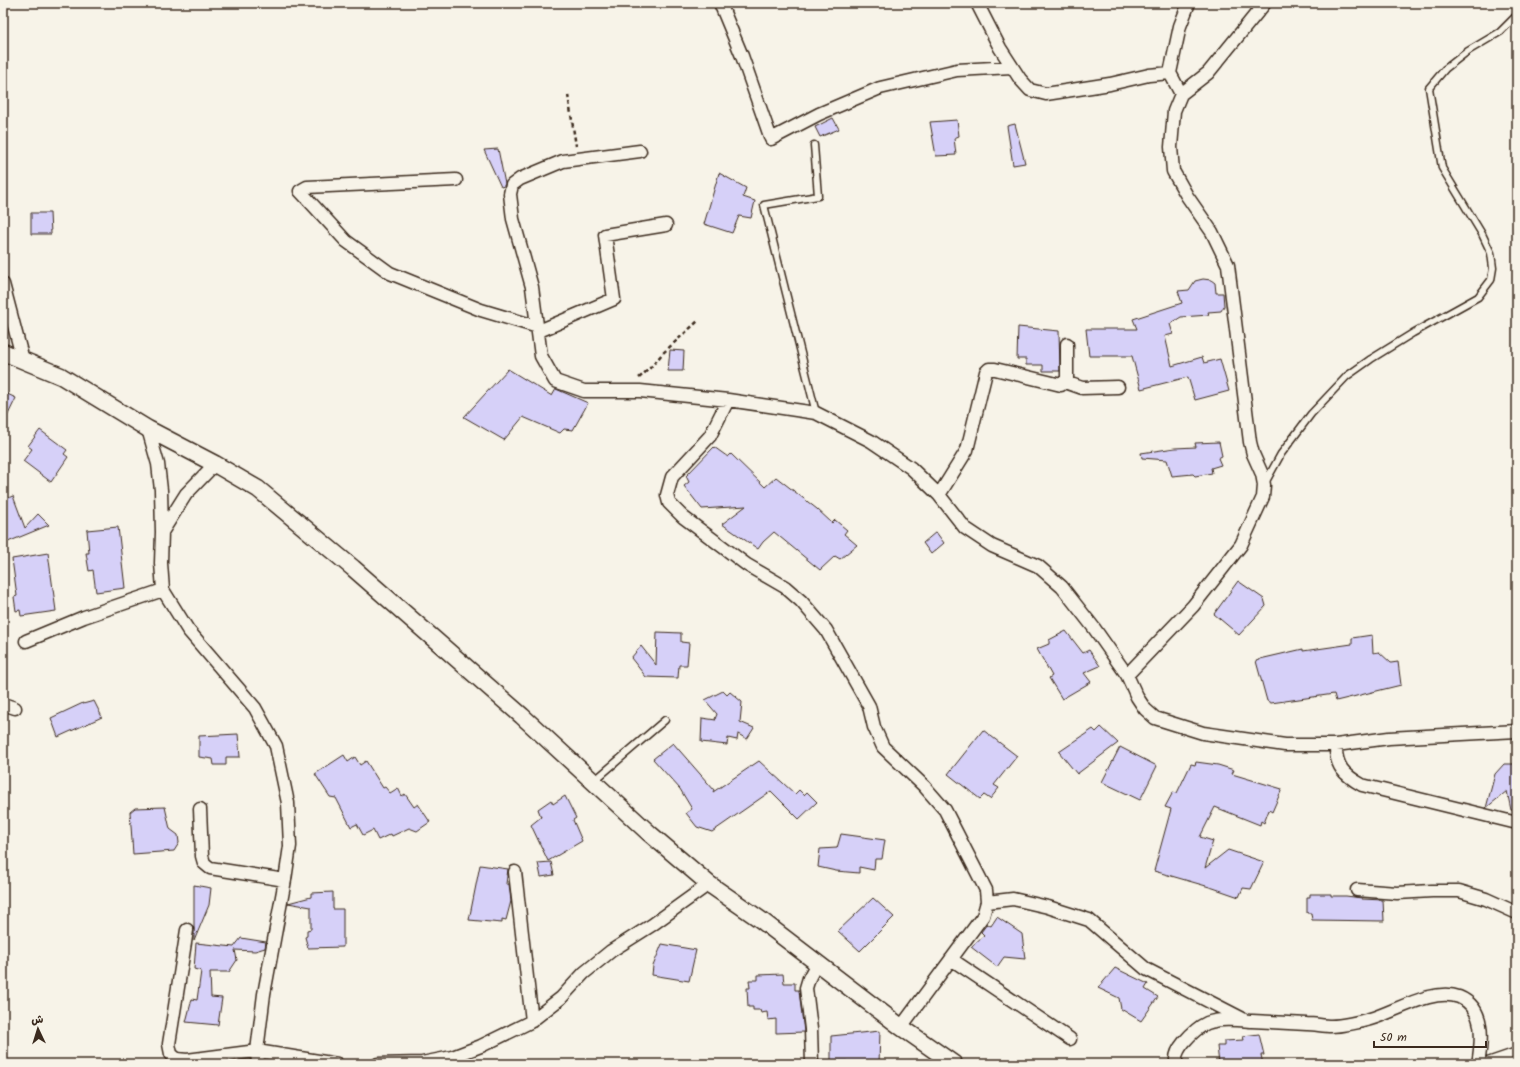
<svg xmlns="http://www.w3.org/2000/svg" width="1520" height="1067" viewBox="0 0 1520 1067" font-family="Kalam,'Playpen Sans Arabic',sans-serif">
<rect width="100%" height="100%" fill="#f7f3e8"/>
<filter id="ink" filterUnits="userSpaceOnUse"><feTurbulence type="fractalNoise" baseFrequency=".025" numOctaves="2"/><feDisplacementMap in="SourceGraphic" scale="8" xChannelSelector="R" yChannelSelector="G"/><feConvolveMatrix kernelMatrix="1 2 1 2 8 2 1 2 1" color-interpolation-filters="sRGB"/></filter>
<g filter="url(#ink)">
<!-- building -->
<path fill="#d6d0f8" stroke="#3b2a1e" d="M 833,118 L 839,129 L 820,137 L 815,127 Z
M 957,120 L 959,136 L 954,138 L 956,155 L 936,156 L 930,122 Z
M 1015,124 L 1025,163 L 1013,165 L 1007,126 Z
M 498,149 L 505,184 L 504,186 L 501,187 L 484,150 Z
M 719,173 L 746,188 L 743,197 L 755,201 L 751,218 L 739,216 L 732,233 L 704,224 Z
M 31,213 L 50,213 L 51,234 L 31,234 Z
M 1203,279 L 1211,280 L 1215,283 L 1216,293 L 1223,293 L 1224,306 L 1221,311 L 1208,312 L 1209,315 L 1181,317 L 1170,324 L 1173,334 L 1165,336 L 1172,366 L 1202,357 L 1204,363 L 1220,359 L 1229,391 L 1195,400 L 1188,377 L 1141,389 L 1132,356 L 1089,356 L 1086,329 L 1137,329 L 1133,319 L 1182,303 L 1178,291 L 1189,290 L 1195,281 Z
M 1018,327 L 1059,331 L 1060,371 L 1043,371 L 1043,365 L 1026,365 L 1026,359 L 1017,359 Z
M 670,350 L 684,351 L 683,371 L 668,371 Z
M 508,369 L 552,396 L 556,389 L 588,403 L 573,430 L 564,429 L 560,433 L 523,417 L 504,440 L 464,417 Z
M 3,392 L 16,398 L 3,425 Z
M 40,430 L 67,450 L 64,454 L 68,457 L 51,482 L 23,461 L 32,449 L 28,446 Z
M 1219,442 L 1222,456 L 1218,458 L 1221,465 L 1211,468 L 1212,473 L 1195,476 L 1193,474 L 1172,476 L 1167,460 L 1142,458 L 1141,453 L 1175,448 L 1196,447 L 1195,443 Z
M 714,447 L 728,457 L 731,454 L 765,487 L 776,477 L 817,509 L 832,523 L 835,520 L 847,530 L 844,534 L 857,545 L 840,559 L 835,556 L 820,570 L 774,532 L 763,542 L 758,549 L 722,524 L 746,506 L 702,509 L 684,486 L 689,482 L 686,476 Z
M 13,496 L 25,528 L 38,514 L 49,525 L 3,544 L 3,500 Z
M 118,527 L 125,588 L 96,592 L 93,570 L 89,571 L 86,553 L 89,553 L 87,530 Z
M 936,532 L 944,543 L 931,554 L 923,543 Z
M 48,553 L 56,611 L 21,616 L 20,610 L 16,611 L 14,597 L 17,596 L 12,559 Z
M 1238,581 L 1264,599 L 1266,606 L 1239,635 L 1214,614 Z
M 1066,631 L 1083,653 L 1089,650 L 1100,666 L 1084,673 L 1091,682 L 1062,699 L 1049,678 L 1052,676 L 1037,649 L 1049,644 L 1049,640 Z
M 657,632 L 681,633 L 681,642 L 689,643 L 687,665 L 679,665 L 678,678 L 646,677 L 631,658 L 641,646 L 656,665 Z
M 1372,635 L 1373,653 L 1379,652 L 1391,663 L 1398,662 L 1401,685 L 1336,701 L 1334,694 L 1271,703 L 1267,701 L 1256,661 L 1260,660 L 1260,659 L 1303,649 L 1303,651 L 1352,644 L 1352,638 Z
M 723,691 L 727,695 L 730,692 L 742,702 L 740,722 L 754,728 L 747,739 L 738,734 L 737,740 L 728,738 L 727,745 L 701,742 L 702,718 L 716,720 L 715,719 L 717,714 L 705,700 Z
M 94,701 L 102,717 L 58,737 L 51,718 L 83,703 L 83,704 Z
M 1101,727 L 1118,743 L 1077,774 L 1059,752 L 1093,729 L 1096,732 Z
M 983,730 L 1017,756 L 994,785 L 999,788 L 990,799 L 984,795 L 980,799 L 948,774 Z
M 238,734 L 240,757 L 226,757 L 226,765 L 214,765 L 213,759 L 199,757 L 199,736 Z
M 673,743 L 714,790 L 713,792 L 759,761 L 795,794 L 799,790 L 804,795 L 807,792 L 817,802 L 799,819 L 771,791 L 712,832 L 697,827 L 686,813 L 692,809 L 680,789 L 653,759 Z
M 1120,747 L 1157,766 L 1140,800 L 1102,782 Z
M 344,755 L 348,762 L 355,757 L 360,765 L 366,761 L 383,788 L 385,787 L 390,793 L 398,788 L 402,796 L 405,794 L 414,807 L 418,804 L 430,822 L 417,831 L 409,828 L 392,836 L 391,834 L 378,840 L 373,830 L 363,835 L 357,824 L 351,827 L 336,798 L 330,797 L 315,774 Z
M 1196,762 L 1218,765 L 1234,770 L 1232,774 L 1282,789 L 1272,812 L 1269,810 L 1264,823 L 1261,821 L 1260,825 L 1215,807 L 1200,837 L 1213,841 L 1205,868 L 1228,850 L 1264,862 L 1251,889 L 1243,888 L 1239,897 L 1213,888 L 1154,871 L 1171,809 L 1165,807 L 1173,792 L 1177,793 L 1191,764 L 1195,765 Z
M 1504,764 L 1517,764 L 1517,810 L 1511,810 L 1507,791 L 1486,808 L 1495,774 Z
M 565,796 L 576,818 L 573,820 L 582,841 L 548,861 L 531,825 L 541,817 L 538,809 L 551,800 L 553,804 Z
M 165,807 L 170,829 L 178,835 L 179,843 L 174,851 L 133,854 L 130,812 L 135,808 Z
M 841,834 L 885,840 L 882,859 L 875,859 L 874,870 L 859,867 L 859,873 L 836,871 L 818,867 L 820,849 L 837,848 Z
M 551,862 L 554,875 L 541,877 L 538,863 Z
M 480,865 L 508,869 L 506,884 L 509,884 L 511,901 L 506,920 L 502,919 L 502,923 L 469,920 Z
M 194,885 L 211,888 L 209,905 L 194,941 Z
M 333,892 L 333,909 L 343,909 L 343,947 L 308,948 L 305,937 L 307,936 L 307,930 L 311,929 L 311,907 L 288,903 L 311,897 L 311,893 Z
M 1310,894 L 1331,894 L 1331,896 L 1346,896 L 1362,898 L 1362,899 L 1383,900 L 1384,921 L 1312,920 L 1311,913 L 1307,913 L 1307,897 L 1310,897 Z
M 873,898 L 894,917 L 860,951 L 838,931 Z
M 997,917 L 1022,934 L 1025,959 L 1004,957 L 997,967 L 971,947 L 984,935 L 981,932 L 987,924 L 991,926 Z
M 241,938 L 266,942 L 265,948 L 255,951 L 235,950 L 237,960 L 229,972 L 210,972 L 211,997 L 222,998 L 218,1025 L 186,1022 L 192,999 L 197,1000 L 201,971 L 194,969 L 196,943 L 234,947 Z
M 662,944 L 696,950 L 689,981 L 652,975 L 653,966 Z
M 1115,968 L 1148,984 L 1145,989 L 1158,997 L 1141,1021 L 1121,1009 L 1119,998 L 1098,988 Z
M 783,974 L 784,983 L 795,983 L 795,990 L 799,990 L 804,1032 L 776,1033 L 776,1019 L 768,1020 L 767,1012 L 761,1013 L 760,1010 L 753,1010 L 753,1007 L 748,1007 L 747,988 L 750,988 L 749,980 L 758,980 L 758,975 Z
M 880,1031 L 879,1064 L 848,1064 L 847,1061 L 831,1061 L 831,1036 Z
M 1259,1034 L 1264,1055 L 1261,1055 L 1263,1064 L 1219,1064 L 1217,1046 L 1224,1046 L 1224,1041 L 1244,1040 L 1243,1036 Z"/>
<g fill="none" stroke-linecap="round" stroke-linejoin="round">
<defs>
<path id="lane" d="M 814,145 L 818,196 L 764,205 L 816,413
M 1265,483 L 1281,454 L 1311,414 L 1347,376 L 1371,359 L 1413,333 L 1478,297 L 1491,280 L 1493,268 L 1491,253 L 1482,234 L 1442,168 L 1429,88 L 1445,69 L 1468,51 L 1500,32 L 1517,15
M 594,781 L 665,720"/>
<path id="street" d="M 720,3 L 742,56 L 771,139 L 819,114 L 880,88 L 957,70 L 1012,67
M 977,3 L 1000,48 L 1020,79 L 1030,90 L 1046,94 L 1110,84 L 1149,75 L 1170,73
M 1181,94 L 1170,73 L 1180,26 L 1189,3
M 640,151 L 563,161 L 520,179 L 512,185 L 510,194 L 513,219 L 532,287 L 541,356 L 555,381 L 584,391 L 640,391 L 728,400 L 816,413 L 871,441 L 911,468 L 939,495 L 965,528 L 992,546 L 1038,566 L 1062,587 L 1094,628 L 1127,675 L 1137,697 L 1145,709 L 1155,718 L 1203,733 L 1285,745 L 1336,745 L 1389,738 L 1517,731
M 456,180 L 307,187 L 300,191 L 346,241 L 390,273 L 481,310 L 538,327
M 3,284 L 23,360
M 539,331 L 614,299 L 605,235 L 666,225
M 1065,382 L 1082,388 L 1118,387
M 728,400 L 710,436 L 672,477 L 667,495 L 669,503 L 683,517 L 747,565 L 785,587 L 801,601 L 826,630 L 869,706 L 874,727 L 883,747 L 924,786 L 945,810 L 986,890 L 987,902 L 983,916 L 901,1027
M 148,429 L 158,464 L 161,490 L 162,532 L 161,563 L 163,590 L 188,630 L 255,708 L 276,746 L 288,803 L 290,846 L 285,880 L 264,994 L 257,1051 L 258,1064
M 939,495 L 967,450 L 986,372 L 989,369 L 995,369 L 1061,385 L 1067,379 L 1067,344
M 162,532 L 186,494 L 215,464
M 26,641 L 84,617 L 163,590
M 1127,675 L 1193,606 L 1241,545 L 1263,497 L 1264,485 L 1262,474 L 1253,454 L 1250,442 L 1228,265 L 1212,232 L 1187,196 L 1173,171 L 1171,147 L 1174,111 L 1181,94 L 1208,73 L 1265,3
M 3,704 L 15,708
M 1336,745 C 1335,766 1344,775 1362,785 L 1517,823
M 200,809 L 202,856 L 204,863 L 210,868 L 285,880
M 515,872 L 532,1021
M 1357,890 L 1397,893 L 1432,891 L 1459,891 L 1486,899 L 1517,913
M 987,902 L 1013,899 L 1048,907 L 1089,920 L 1146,969 L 1243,1019
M 187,930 L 169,1044 L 171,1054 L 177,1059 L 187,1060 L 257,1051 L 337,1064
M 951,959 L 1070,1039
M 378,1064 L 422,1063 L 452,1057 L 481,1046 L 530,1022 L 561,998 L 584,973 L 611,951 L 652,925 L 709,884
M 812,1064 L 811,1029 L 806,988 L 809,978 L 817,963
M 1177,1064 C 1174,1057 1179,1048 1184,1042 C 1190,1035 1198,1027 1207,1023 C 1221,1018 1238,1020 1252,1021 C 1271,1022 1289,1023 1307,1024 C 1315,1024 1323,1026 1331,1026 C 1341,1026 1360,1022 1370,1019 C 1395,1012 1433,987 1459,997 C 1486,1008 1482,1041 1478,1064
M 1488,1064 L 1517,1054"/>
<path id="secondary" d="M 3,352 L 61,376 L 148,429 L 215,464 L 258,489 L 353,568 L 522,716 L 649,833 L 709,884 L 761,920 L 901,1027 L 954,1064"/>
</defs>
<!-- lane casing -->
<use href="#lane" stroke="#3b2a1e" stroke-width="9"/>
<!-- street casing -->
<use href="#street" stroke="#3b2a1e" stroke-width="15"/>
<!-- secondary casing -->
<use href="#secondary" stroke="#3b2a1e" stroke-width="19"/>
<!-- path -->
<path stroke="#3b2a1e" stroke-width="2.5" stroke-dasharray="4 3" stroke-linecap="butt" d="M 568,95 L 576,146
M 639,378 L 650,368 L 663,353 L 698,321"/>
<!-- lane -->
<use href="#lane" stroke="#f7f3e8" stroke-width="6"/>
<!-- street -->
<use href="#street" stroke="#f7f3e8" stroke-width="12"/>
<!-- secondary -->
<use href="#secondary" stroke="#f7f3e8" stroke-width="16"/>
</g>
</g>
<!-- margin -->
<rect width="1520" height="1067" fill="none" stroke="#f7f3e8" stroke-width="16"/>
<rect x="8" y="8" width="1504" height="1051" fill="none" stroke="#3b2a1e" stroke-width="1.5" filter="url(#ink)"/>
<!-- north arrow -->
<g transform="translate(38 1029) rotate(356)" stroke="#f7f3e8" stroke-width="3" paint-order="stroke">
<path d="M0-3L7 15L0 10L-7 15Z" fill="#3b2a1e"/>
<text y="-6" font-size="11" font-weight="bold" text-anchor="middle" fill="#3b2a1e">ش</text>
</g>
<!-- scale -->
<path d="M1374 1041v6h112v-6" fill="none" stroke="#3b2a1e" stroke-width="2"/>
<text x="1380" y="1041" font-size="12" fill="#3b2a1e" stroke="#f7f3e8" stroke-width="3" paint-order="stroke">50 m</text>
</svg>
